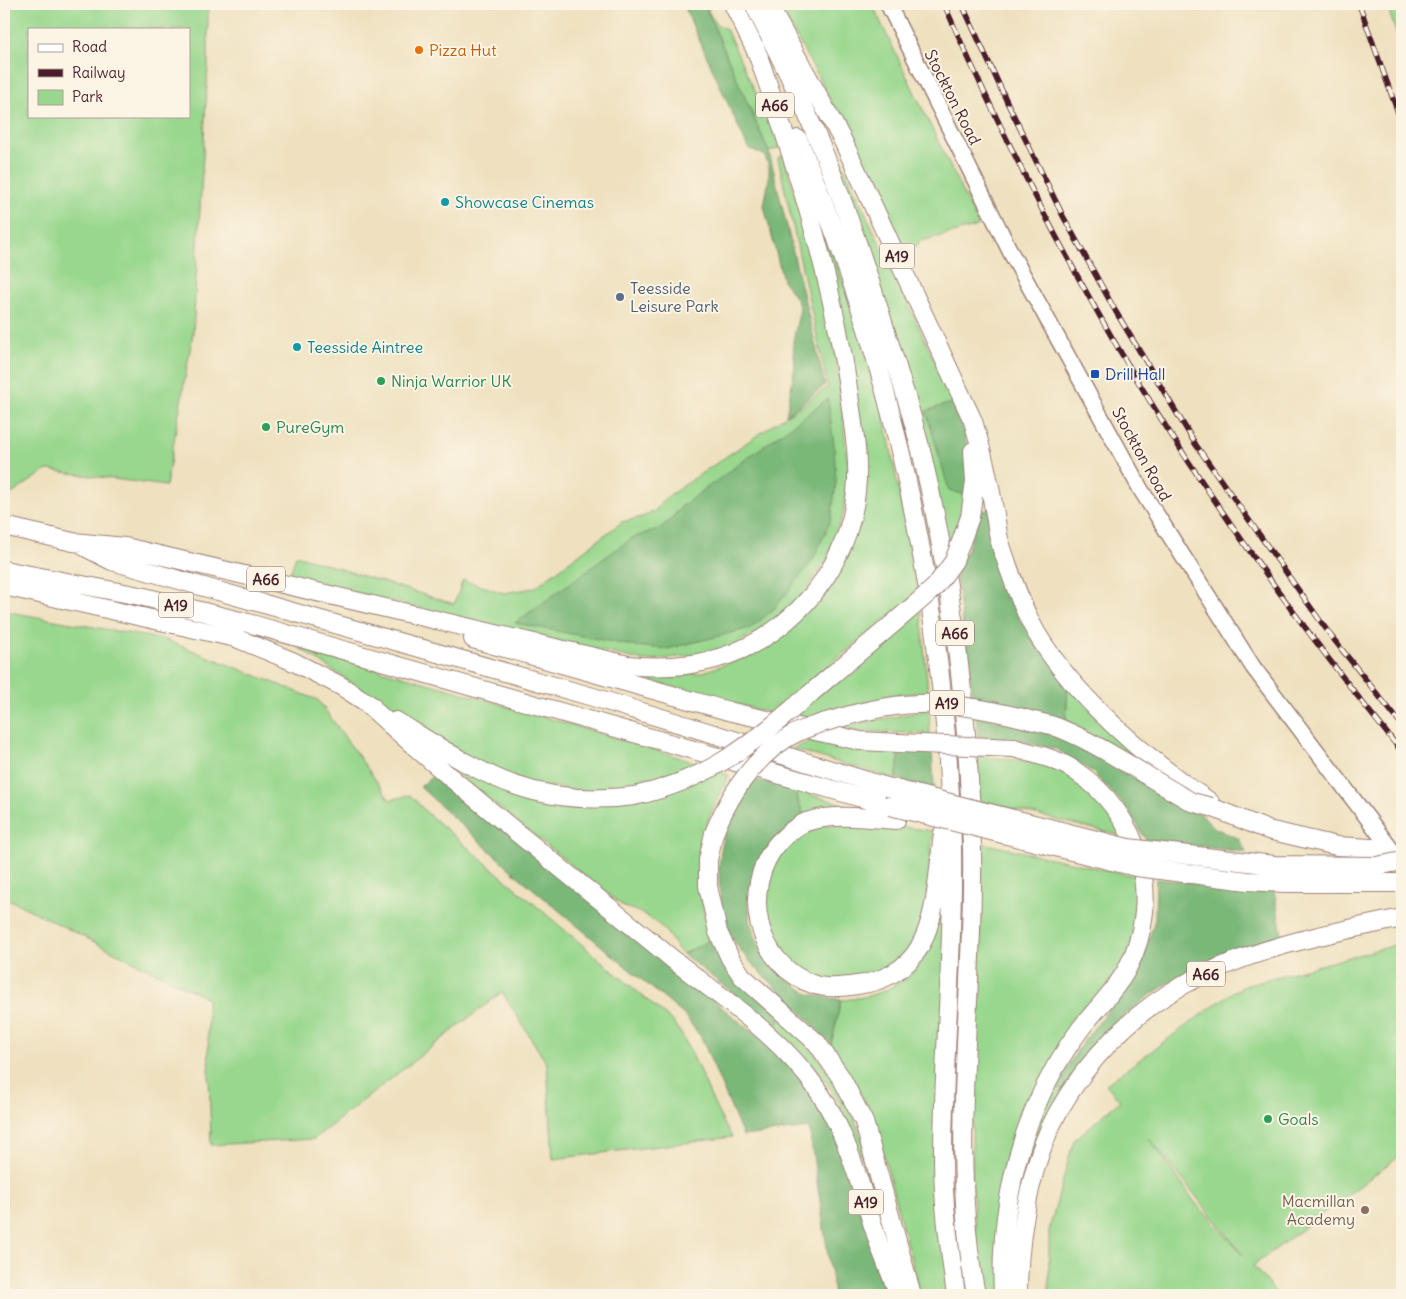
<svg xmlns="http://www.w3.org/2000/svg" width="1406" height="1299" viewBox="0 0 1406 1299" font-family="Delius,sans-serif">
<rect width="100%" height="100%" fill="#fcf5e5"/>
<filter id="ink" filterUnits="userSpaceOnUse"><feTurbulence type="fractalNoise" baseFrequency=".02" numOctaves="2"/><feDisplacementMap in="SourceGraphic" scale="10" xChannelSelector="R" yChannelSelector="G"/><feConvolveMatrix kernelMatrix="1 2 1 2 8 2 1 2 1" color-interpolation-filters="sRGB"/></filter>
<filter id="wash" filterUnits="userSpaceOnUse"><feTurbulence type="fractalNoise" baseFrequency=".0096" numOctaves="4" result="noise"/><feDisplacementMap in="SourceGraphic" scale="20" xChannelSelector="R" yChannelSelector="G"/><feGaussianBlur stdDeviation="1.12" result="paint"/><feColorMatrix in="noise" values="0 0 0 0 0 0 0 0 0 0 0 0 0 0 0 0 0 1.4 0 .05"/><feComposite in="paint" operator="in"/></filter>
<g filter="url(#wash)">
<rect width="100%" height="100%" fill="#efe1c0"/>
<!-- green -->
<path fill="#98d78d" stroke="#717b5c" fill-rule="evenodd" d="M 4,4 L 208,4 L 208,66 L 193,333 L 166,486 L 47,470 L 4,499 ZM 29,29 L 189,29 L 189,116 L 29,116 Z
M 704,4 L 711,4 L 708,11 L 716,24 L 726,29 L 781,147 L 769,152 Z
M 778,4 L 872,4 L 979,226 L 921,241 L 907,254 L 820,80 Z
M 1386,4 L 1402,4 L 1402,48 Z
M 835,148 L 954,402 L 926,412 L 969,496 L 950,551 L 829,151 Z
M 784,155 L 822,294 L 839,374 L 848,469 L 843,515 L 827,559 L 804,593 L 773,623 L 722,652 L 644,661 L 381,599 L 290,574 L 296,555 L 454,604 L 463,580 L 504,593 L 534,588 L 622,522 L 645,516 L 656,510 L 664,499 L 828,387 L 778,158 Z
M 824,226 L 859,329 L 884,413 L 918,593 L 770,713 L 620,673 L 644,676 L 700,673 L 743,658 L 765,647 L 798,621 L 862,493 L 819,227 Z
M 4,611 L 166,640 L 318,700 L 390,800 L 410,795 L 427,813 L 673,1022 C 699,1057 708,1101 732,1137 L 553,1159 L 547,1064 L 502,992 L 314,1139 L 211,1145 L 207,998 L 4,897 Z
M 921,611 L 928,692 L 891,695 L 795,723 L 788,719 Z
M 298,647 L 488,700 L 698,763 L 630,790 L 601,793 L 529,784 L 449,748 Z
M 1068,684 L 1151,766 L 1128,756 L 1066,721 Z
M 929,710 L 930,734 L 852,731 L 842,727 Z
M 816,739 L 900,751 L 896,779 L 792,749 Z
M 427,750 L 572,806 L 716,771 L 729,775 C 716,801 700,833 698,863 C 697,886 705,918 712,939 L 683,954 C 676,949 674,943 669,936 C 659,921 640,911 624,907 Z
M 977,756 L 1036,762 L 1065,773 L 1097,797 L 1126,837 L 979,801 Z
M 794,790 L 846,805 L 846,808 L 804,816 Z
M 825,825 L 896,826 L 933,831 C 929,867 930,910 912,942 C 901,963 880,974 857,977 C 847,978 833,983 823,981 C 808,977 799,970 788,960 C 741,913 765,845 825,825 Z
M 981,843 L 1139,877 L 1139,914 L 1128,954 L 1030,1106 L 1001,1295 L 984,1295 C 964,1187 974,1077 979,969 C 981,927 981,885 981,843 Z
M 940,907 L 946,907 L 950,1295 L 920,1295 L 878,1134 L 863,1097 L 831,1045 L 841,1000 C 899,996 935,966 940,907 Z
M 1402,943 L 1402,1154 L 1253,1266 L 1278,1295 L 1049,1295 L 1049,1230 L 1074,1140 L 1120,1101 L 1106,1084 L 1234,991 L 1249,984 ZM 1149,1138 L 1243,1255 L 1194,1201 Z
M 782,1017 C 818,1053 848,1097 865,1146 C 871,1161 873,1179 877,1195 L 873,1196 C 866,1172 859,1146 849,1123 C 834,1085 804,1054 775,1026 Z
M 1056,1087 L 1064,1091 L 1019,1211 L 1016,1211 C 1024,1167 1034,1126 1056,1087 Z"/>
<!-- forest -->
<path fill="#7ab878" stroke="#626c52" d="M 683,4 L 704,4 L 769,152 L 825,385 L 786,415 L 795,367 L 793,341 L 800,309 L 797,300 L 783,280 L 764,206 L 769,179 L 769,166 L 764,155 L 748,148 Z
M 828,399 L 834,445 L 836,483 L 831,520 L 813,560 L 775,608 L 751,628 L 667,649 L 633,646 L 515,623 L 632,538 L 660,528 L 670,520 L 682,506 Z
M 954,402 C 968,433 969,462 969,496 L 949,490 L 926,411 Z
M 989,510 L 993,538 L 1068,684 L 1066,721 L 1029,710 L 973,697 L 955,570 L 968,548 L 980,511 Z
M 976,715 L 1051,733 L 1201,814 L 1215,828 L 1239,839 L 1246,852 L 1146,840 L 1127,808 L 1091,771 L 1056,749 L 1016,740 L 978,737 Z
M 900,751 L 932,751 L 934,789 L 896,779 Z
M 434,775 L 535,853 L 793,1066 L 829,1116 L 895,1295 L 834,1295 L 809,1128 L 743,1136 L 701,1037 L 684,1015 L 513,872 L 420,787 Z
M 754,779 L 794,790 L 804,816 L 756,867 L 748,894 L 750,922 L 762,954 L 785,978 L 809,994 L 841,1000 L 831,1045 C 816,1028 801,1011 784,995 C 766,977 746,961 733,939 C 725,926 722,908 720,892 C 716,849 727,812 754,779 Z
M 1156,879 L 1274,890 L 1282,935 C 1222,957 1160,977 1116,1025 C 1097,1045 1081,1069 1064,1091 L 1056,1087 L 1078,1049 L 1134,976 L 1143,960 L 1155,919 Z
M 712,939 L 782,1017 L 775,1026 L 683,954 Z"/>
</g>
<g filter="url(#ink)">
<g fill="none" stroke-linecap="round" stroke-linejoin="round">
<defs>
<path id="secondary" d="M 888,4 L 1011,253 L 1141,490 L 1253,667 L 1397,857"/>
<path id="trunk" d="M 733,4 L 759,57
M 754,4 C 774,46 796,87 814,130 C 841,191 862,255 882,319 C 896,365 912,412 923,459 C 953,587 969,718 972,849 C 975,998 948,1148 976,1295
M 768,4 L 843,141 L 973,421 C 982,450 989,479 994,509 C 996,519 997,529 999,539 C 1009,570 1021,606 1037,634 C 1074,696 1150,762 1210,802 L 1211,807 L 1268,830 L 1337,846 L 1388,849
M 798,139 C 892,363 946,603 952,846 C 954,951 943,1055 943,1160 C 943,1205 950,1251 956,1295
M 970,517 L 975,481 L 973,451
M 4,526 L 73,542 L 125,547 L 628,665 C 685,671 740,660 785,622 C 824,590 851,543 856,492 C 860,459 853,427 849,394 C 832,275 795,161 755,47
M 85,547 L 112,561 L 593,697 L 887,787
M 4,570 L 140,596 L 248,623 L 890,806
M 4,586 L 236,638 L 292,661 L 341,686 L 372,706
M 473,639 L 732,712 L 860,741 L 899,743
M 363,700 C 461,791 567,872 670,957 C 721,998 779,1034 817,1089 C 848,1133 860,1187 877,1238 C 883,1257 892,1276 899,1295
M 396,721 C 480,772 530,809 634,796
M 896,820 C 867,818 834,813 806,822 C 796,826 786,835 779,842 C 739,887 755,966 815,985 C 828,989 844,987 857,985 C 882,982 906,970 919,948 C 938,915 938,869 943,833
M 714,833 L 708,860 L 708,886 L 718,932 L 730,958 L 742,976 L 817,1043 L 842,1079 L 864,1122 L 912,1295
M 1003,1295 C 1000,1233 1010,1168 1034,1110 C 1046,1082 1062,1053 1081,1028 C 1096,1009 1116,990 1127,969 C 1164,898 1141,814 1074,770 C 1056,758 1034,754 1014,748
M 1018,1295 C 1018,1237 1030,1163 1058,1112 C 1087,1060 1133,1012 1185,984 C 1251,948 1329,933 1402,918"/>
</defs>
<!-- secondary casing -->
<use href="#secondary" stroke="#9c8076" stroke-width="18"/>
<!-- trunk casing -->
<use href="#trunk" stroke="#9c8076" stroke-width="20"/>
<!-- secondary -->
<use href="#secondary" stroke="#fff" stroke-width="15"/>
<!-- trunk -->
<use href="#trunk" stroke="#fff" stroke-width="18"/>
<defs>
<path id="rail" d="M 944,4 C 1018,171 1104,338 1207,489 C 1268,580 1333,667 1402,752
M 962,4 L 1008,104 L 1063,216 L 1116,312 L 1196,445 L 1331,636 L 1402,725
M 1359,4 L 1402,124"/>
</defs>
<!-- rail casing -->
<use href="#rail" stroke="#4a1f2b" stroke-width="5.5"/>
<!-- rail -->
<use href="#rail" stroke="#fcf5e5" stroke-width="4" stroke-dasharray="11" stroke-linecap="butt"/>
<defs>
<path id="trunk-bridge" d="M 899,743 L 1014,748
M 887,787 L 1128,848 L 1274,865 L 1377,866 L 1402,861
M 634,796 C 721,778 767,730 832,675 C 866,646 902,617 935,587 L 954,561 L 970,517
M 890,806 L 1136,867 L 1248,881 L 1285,883 L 1398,883
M 714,833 C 729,796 752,760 787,738 C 803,728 822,723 840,718 C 910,697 953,701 1023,718 C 1035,722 1048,723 1059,728 C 1106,747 1148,778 1192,802 L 1211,807"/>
</defs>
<!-- trunk-bridge casing -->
<use href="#trunk-bridge" stroke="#9c8076" stroke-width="20" stroke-linecap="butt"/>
<!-- trunk-bridge -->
<use href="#trunk-bridge" stroke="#fff" stroke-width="18"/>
</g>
</g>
<!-- markers -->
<circle fill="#e8710a" stroke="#fcf5e5" stroke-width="2" cx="419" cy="50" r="5"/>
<g fill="#0f9aa8" stroke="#fcf5e5" stroke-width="2">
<circle cx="445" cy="202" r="5"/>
<circle cx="297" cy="347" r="5"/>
</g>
<circle fill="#5c6f8a" stroke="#fcf5e5" stroke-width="2" cx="620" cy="297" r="5"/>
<rect fill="#1a4fb4" stroke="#fcf5e5" stroke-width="2" x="1090" y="369" width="10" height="10" rx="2.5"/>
<g fill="#2e9e5b" stroke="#fcf5e5" stroke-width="2">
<circle cx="381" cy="381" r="5"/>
<circle cx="266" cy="427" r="5"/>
<circle cx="1268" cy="1119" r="5"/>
</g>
<circle fill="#8d6e63" stroke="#fcf5e5" stroke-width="2" cx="1365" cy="1210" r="5"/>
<g text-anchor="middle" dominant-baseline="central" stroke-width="4" stroke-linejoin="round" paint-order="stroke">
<!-- shield labels -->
<g fill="#fcf5e5" stroke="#7f5f63" stroke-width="1">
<rect x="756" y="92.5" width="38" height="25" rx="4"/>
<rect x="879.5" y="243.5" width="35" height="25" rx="4"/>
<rect x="247" y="566.5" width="38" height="25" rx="4"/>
<rect x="158.5" y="592.5" width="35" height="25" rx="4"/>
<rect x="936" y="620.5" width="38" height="25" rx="4"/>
<rect x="929.5" y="690.5" width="35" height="25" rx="4"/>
<rect x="1187" y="961.5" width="38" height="25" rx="4"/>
<rect x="848.5" y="1189.5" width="35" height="25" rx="4"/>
</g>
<g font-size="15" font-weight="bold" fill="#4a1f2b">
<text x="775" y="105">A66</text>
<text x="897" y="256">A19</text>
<text x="266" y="579">A66</text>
<text x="176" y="605">A19</text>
<text x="955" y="633">A66</text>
<text x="947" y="703">A19</text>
<text x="1206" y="974">A66</text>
<text x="866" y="1202">A19</text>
</g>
<!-- food labels -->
<g font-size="16" fill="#c56008" stroke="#fcf5e5" text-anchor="start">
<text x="429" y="50">Pizza Hut</text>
</g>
<!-- street labels -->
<g font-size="16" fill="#4a1f2b" stroke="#fcf5e5">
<text transform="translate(953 97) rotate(63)">Stockton Road</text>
<text transform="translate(1142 454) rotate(61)">Stockton Road</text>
</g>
<!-- culture labels -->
<g font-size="16" fill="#0d838f" stroke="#fcf5e5" text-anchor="start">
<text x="455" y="202">Showcase Cinemas</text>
<text x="307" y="347">Teesside Aintree</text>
</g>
<!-- service labels -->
<g font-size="16" fill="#4e5e75" stroke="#fcf5e5" text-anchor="start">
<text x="630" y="288">Teesside<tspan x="630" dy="18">Leisure Park</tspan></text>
</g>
<!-- transit labels -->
<g font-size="16" fill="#164399" stroke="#fcf5e5" text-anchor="start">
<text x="1105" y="374">Drill Hall</text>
</g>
<!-- leisure labels -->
<g font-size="16" fill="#27864d" stroke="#fcf5e5" text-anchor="start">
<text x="391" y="381">Ninja Warrior UK</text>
<text x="276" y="427">PureGym</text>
<text x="1278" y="1119">Goals</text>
</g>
<!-- education labels -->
<g font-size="16" fill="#785e54" stroke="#fcf5e5" text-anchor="end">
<text x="1355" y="1201">Macmillan<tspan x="1355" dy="18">Academy</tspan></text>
</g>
</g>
<!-- margin -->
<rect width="1406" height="1299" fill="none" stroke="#fcf5e5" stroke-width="20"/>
<!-- legend -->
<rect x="28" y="28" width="162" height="90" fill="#fcf5e5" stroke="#b59f9b"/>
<rect x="38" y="44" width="25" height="8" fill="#ffffff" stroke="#b59f9b"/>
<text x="72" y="52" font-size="15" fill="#4a1f2b">Road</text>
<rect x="38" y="69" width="25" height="8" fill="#4a1f2b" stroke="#b59f9b"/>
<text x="72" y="78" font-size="15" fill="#4a1f2b">Railway</text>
<rect x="38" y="90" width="25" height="15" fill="#98d78d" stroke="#b59f9b"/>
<text x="72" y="102" font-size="15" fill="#4a1f2b">Park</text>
</svg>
